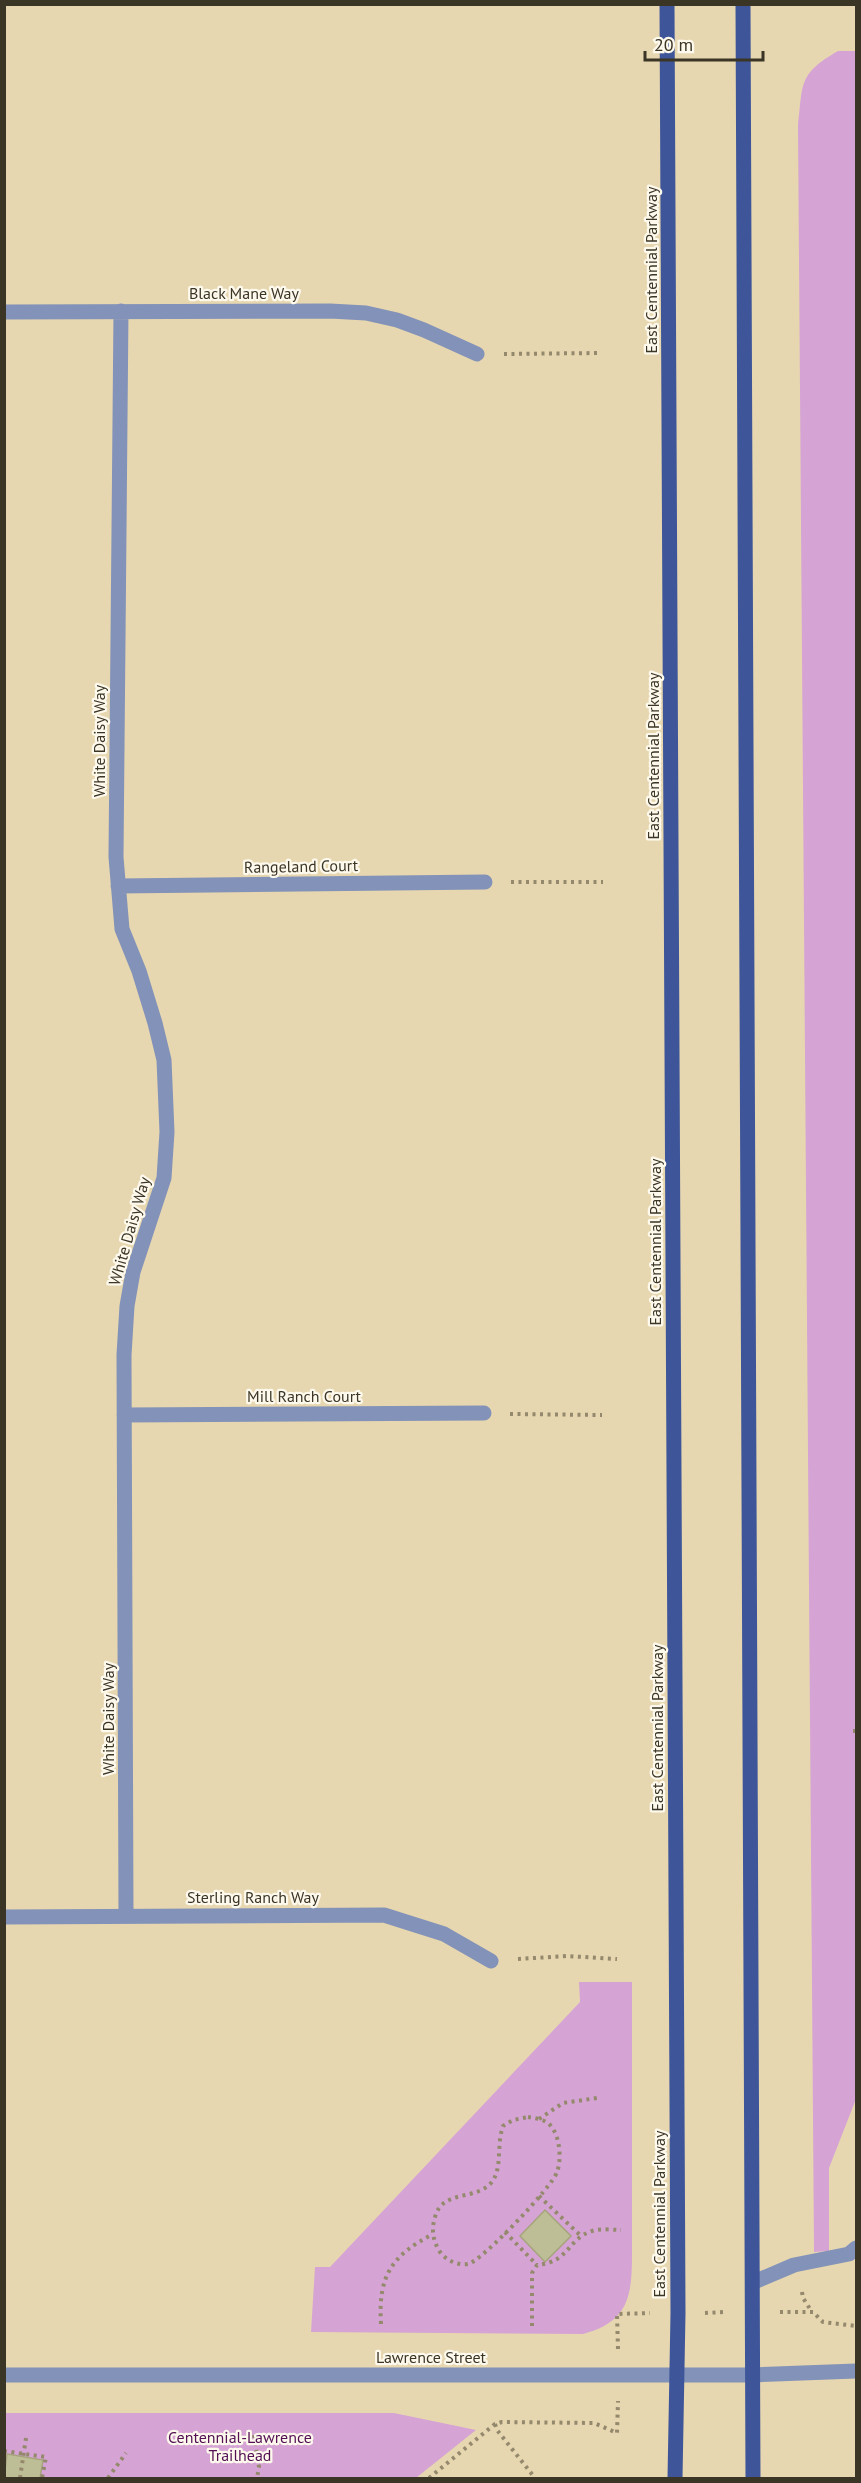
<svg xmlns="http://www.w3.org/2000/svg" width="861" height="2483" viewBox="0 0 861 2483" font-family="'PT Sans',sans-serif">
<rect width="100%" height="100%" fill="#e7d7b0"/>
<!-- green -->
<path fill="#d5a4d4" d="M 838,51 L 856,51 L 856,2099 L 829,2168 L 829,2251 L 814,2252 L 798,126 C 803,83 798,74 838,51 Z
M 579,1982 L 632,1982 L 632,2255 C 632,2297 628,2322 583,2334 L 311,2332 L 315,2267 L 330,2267 L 580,2002 Z
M 4,2413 L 394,2413 L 476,2430 L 416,2478 L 5,2478 Z"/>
<!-- building -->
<path fill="#bebe96" stroke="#a5a47d" stroke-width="1.5" d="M 545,2210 L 571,2236 L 545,2262 L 520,2236 Z
M 7,2454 L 43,2460 L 40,2478 L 4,2478 Z"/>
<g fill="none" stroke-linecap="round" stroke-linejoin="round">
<!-- path -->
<path stroke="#94896d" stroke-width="4" stroke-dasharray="3 4.5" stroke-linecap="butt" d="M 504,354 L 599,353
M 511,882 L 603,882
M 510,1414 L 602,1415
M 853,1731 L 856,1731
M 518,1959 L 567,1956 L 617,1959
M 528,2117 C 535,2118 543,2119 549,2124 C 560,2134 562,2159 557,2172 C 553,2186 482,2261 468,2264 C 458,2266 446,2260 440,2252 C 433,2241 431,2230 435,2217 C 443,2189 475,2201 491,2183 C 503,2169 496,2146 503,2126 L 513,2120 Z
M 539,2119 L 563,2103 L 597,2098
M 539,2196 L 582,2237
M 505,2232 L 537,2265
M 802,2292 L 803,2298 L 812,2312
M 780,2312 L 813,2312 L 823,2322 L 856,2326
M 705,2313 L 725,2312
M 381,2324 C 378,2276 391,2256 433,2234
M 532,2326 L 532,2273 L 537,2265 C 570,2262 567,2239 592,2231 C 600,2228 612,2230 621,2230
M 618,2349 L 617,2314 L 650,2313
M 495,2424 L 497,2430 L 535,2478
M 254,2435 L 259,2467 L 257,2478
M 4,2451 L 46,2457 L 42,2478
M 20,2478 L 26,2438
M 108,2478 L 126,2453
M 429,2478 L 495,2424 L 502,2422 L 594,2423 L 617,2433 L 618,2401"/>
<!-- minor -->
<path stroke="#8392b8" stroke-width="15" d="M 121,311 L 116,857 L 122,929 L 139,971 L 155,1023 L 164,1060 L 167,1132 L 164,1178 L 133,1272 L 127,1306 L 124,1355 L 126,1915
M 4,312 L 330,311 L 366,313 L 397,320 L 424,330 L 477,354
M 118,886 L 485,882
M 124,1415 L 484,1413
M 4,1917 L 384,1915 L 444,1934 L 491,1961
M 754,2282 L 794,2265 L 849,2254 L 856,2248
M 4,2375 L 752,2375 L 856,2371"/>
<!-- major -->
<path stroke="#3e5699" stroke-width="15" d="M 667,4 L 678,2313 L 675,2478
M 743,4 L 753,2478"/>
</g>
<g text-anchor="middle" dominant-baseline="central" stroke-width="4.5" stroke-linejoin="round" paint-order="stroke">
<!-- street labels -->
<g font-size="16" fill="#3b3525" stroke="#fef9ed">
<text transform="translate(651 270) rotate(-90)">East Centennial Parkway</text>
<text x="244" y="293">Black Mane Way</text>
<text transform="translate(99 741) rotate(-90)">White Daisy Way</text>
<text transform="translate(653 756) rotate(-90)">East Centennial Parkway</text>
<text transform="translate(301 866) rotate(-1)">Rangeland Court</text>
<text transform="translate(129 1231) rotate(-74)">White Daisy Way</text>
<text transform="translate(655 1242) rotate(-90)">East Centennial Parkway</text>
<text x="304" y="1396">Mill Ranch Court</text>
<text transform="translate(108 1719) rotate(-90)">White Daisy Way</text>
<text transform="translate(657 1728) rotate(-90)">East Centennial Parkway</text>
<text x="253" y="1897">Sterling Ranch Way</text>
<text transform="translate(659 2214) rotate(-90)">East Centennial Parkway</text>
<text x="431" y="2357">Lawrence Street</text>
</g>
<!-- park labels -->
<g font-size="16" fill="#531055" stroke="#fef9ed">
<text x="240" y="2437">Centennial-Lawrence<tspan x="240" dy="18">Trailhead</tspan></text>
</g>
</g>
<!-- border -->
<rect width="861" height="2483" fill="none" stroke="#3b3525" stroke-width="12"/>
<!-- scale -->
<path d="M645 51v9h118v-9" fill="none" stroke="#3b3525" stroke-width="3"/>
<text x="654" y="51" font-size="18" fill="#3b3525" stroke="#fef9ed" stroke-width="4.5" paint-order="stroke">20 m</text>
</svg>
